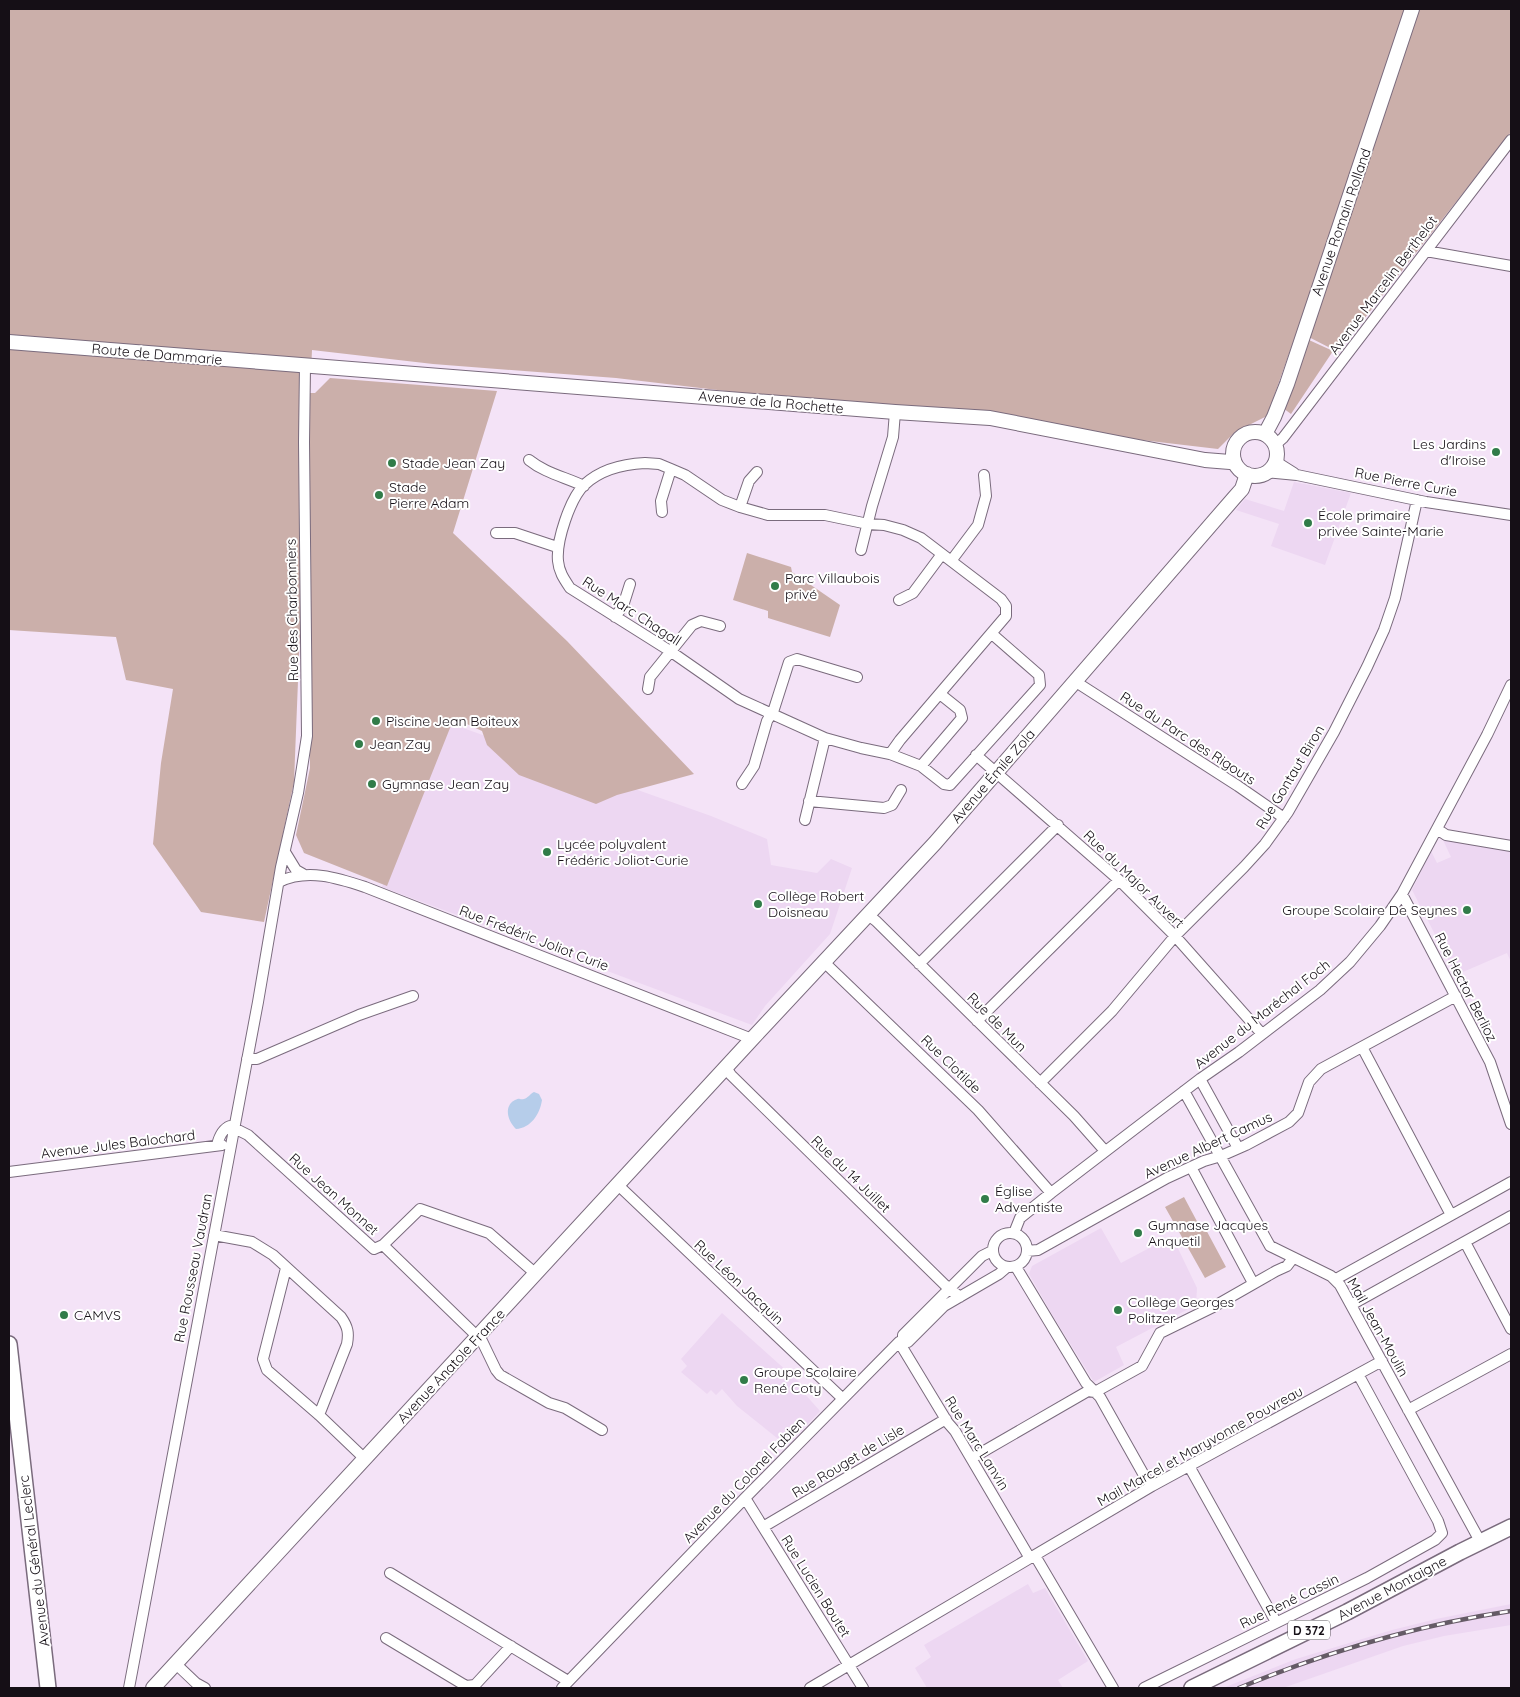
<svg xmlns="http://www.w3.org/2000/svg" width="1520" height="1697" viewBox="0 0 1520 1697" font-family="Quicksand,sans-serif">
<rect width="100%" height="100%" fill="#f4e3f7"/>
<!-- built -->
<path fill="#edd7f2" d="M 1294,482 L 1351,493 L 1325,565 L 1271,546 L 1279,524 L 1236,510 L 1245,499 L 1284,511 Z
M 449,723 L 711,816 L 767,839 L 771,865 L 817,873 L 831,859 L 852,868 L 830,934 L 765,1006 L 752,1025 L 382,887 Z
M 1448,838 L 1511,849 L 1511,962 L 1507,953 L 1456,975 L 1412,890 L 1431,851 L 1437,863 L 1451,857 L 1443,840 Z
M 1101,1228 L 1121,1263 L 1172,1236 L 1197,1288 L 1196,1305 L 1116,1347 L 1124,1365 L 1094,1382 L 1053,1316 L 1029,1274 L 1032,1266 Z
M 722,1313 L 807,1389 L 804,1393 L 820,1411 L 787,1446 L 737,1406 L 722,1389 L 716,1395 L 711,1390 L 707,1394 L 681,1372 L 687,1366 L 681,1359 Z
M 1028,1584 L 1033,1593 L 1045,1588 L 1088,1661 L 1058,1680 L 1063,1688 L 927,1688 L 915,1668 L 931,1657 L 924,1645 Z
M 1511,1604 L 1511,1625 L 1444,1636 L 1403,1646 L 1283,1688 L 1223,1688 L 1296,1659 L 1392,1630 L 1436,1619 Z"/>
<!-- green -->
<path fill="#cbafaa" d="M 9,9 L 1511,9 L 1511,132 L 1338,352 L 1297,331 L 1267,416 L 1235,432 L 1218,449 L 616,378 L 433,364 L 312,350 L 310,393 L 315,393 L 330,378 L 497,391 L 453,533 L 567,641 L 694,774 L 617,795 L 596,804 L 519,775 L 487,745 L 482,731 L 454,718 L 387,886 L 304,853 L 296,835 L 310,768 L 309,404 L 294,782 L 264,922 L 201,912 L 153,844 L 161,763 L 173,689 L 126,680 L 116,637 L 9,630 Z
M 1309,340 L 1333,351 L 1291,414 L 1283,408 Z
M 747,553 L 791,567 L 792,572 L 840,605 L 830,637 L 768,618 L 768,611 L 733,600 Z
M 1184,1197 L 1200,1227 L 1204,1226 L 1226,1267 L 1205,1278 L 1165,1207 Z"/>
<!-- water -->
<path fill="#b6cdea" d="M 534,1092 L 539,1094 L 542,1100 C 540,1114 531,1128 516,1129 C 508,1122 503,1106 515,1100 C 521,1097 518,1100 524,1099 C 528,1098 530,1094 534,1092 Z"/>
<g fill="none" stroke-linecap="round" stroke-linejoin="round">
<defs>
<path id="minor" d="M 1426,251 L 1511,266
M 1275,445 L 1283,438 L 1511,140
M 529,460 C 545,473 565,477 584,486
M 1275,461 L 1294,473
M 645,463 L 659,464 L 671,469 L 685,475 L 722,500 L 740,507 L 768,515 L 825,515 L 868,524 L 884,525 L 903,530 L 921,538 L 1001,599 L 1006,606 L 1006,616 L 900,740 L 890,754 L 861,748 L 825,738 L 739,699 L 670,651 L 570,588 C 564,579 559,572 558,561 C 556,541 570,499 584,485 C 600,470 623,464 645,463 Z
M 1266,472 L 1297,475 L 1426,502 L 1511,515
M 740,507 L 749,481 L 757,472
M 662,512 L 661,501 L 671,469
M 496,533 L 515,533 L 557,547
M 861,550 L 872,506 L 893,437 L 895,412
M 951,561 L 978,525 L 986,496 L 984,475
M 899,600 L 913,593 L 942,554
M 615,617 L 623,606 L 630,584
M 1076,682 L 1238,786 L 1284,818
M 648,689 L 650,677 L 692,625 L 701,621 L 720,626
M 890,754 L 921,766 L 944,784 L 950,785 L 1040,685 L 1039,675 L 992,634
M 976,755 L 1119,880 L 1175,936 L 1262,1034
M 921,766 L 962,718 L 960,710 L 940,694
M 742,784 L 754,766 L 767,721 L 774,709 L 789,662 L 797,659 L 857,677
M 809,801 L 884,808 L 892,805 L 901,790
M 805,820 L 825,738
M 1437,829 L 1446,835 L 1511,846
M 285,852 L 296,870 L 303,874
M 279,882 C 307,868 338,878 365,887 L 752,1039
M 1402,894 L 1490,1062 L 1511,1124
M 868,915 L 876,921 L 1074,1116 L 1105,1151
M 824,962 L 978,1110 L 1051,1193
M 919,964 L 1058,825
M 977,1021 L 1119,880
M 1362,1047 L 1451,1215
M 247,1059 L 257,1059 L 359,1015 L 413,996
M 726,1068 L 731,1075 L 945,1285 L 960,1297
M 1200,1079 L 1238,1148
M 1040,1083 L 1112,1011 L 1175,936 L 1244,867 L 1265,844 L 1288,812 L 1334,732 L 1367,667 L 1384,630 L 1395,598 L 1417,500
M 1184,1091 L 1270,1246 L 1331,1276 L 1340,1285 L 1481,1543
M 217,1145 C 219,1137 222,1129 230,1126 L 248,1135 L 374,1249 L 383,1245 L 482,1341 L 496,1370 L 500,1375 L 549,1403 L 565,1408 L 602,1430
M 1191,1167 L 1253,1283
M 9,1172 L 222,1145
M 618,1185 L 842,1398
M993 1250a17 17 0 1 1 34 0a17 17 0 1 1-34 0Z
M 1014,1233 L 1020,1218 L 1051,1193 L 1200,1079 L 1239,1052 L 1320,990 L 1350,962 L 1380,926 L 1402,894 L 1487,735 L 1511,685
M 214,1235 L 252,1242 L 273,1255 L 341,1317 C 348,1327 349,1333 347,1344 L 319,1415
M 1465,1242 L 1511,1329
M 383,1245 L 420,1209 L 489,1233 L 536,1274
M 1027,1251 L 1038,1250 L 1167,1178 L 1204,1161 L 1221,1156 L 1246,1145 L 1289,1122 L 1298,1113 L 1309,1082 L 1321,1069 L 1456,996
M 1016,1267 L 1086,1383 L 1100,1397 L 1145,1477 L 1152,1486
M 286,1268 L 263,1359 L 267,1370 L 319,1415 L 365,1459
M 1336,1279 L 1511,1182
M 1351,1305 L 1511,1216
M 903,1340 L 903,1335 L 982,1256 L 992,1251
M 899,1342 L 948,1423 L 955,1431 L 1028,1555 L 1037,1559 L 1113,1688
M 1408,1410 L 1511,1354
M 972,1458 L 1088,1391 L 1095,1392 L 1142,1366 L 1160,1333 L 1213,1307 L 1276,1271 L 1287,1266 L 1293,1258
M 1189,1466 L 1276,1622
M 745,1498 L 863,1688
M 763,1527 L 946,1419
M 390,1573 L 568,1681
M 386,1638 L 466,1686 L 475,1685 L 511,1646
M 176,1664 L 196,1683 L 205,1688
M 129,1688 L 258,1002 L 281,867 L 298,793 L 307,736 L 304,442 L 305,365
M 562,1688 L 745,1498 L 899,1342 L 903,1340 L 908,1342 L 944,1306 L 999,1274 L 1006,1268
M 810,1688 L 1152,1486 L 1382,1361
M 1144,1688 L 1367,1578 L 1435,1540 L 1442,1533 L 1438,1521 L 1358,1374"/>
<path id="secondary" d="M 9,342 L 895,412 L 990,418 L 1205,460 L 1230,462 L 1234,460
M1233 454a22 22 0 1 1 44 0a22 22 0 1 1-44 0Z
M 1265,434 L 1274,417 L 1287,384 L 1412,9
M 153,1688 L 752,1039 L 935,843 L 1234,498 L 1242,489 L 1247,474"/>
<path id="primary" d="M 9,1344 L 48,1688
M 1192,1688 L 1347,1612 L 1460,1552 L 1511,1527"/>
</defs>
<!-- minor casing -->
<use href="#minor" stroke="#7a6b7d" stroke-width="12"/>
<!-- secondary casing -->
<use href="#secondary" stroke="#7a6b7d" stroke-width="16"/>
<!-- primary casing -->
<use href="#primary" stroke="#7a6b7d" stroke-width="18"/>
<!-- minor -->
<use href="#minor" stroke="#fff" stroke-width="10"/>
<!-- secondary -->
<use href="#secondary" stroke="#fff" stroke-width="14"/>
<!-- primary -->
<use href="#primary" stroke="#fff" stroke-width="15"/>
<defs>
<path id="rail" d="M 1239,1688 C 1326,1652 1418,1625 1511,1611"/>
</defs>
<!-- rail casing -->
<use href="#rail" stroke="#655b66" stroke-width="4.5"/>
<!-- rail -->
<use href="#rail" stroke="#fff" stroke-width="2.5" stroke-dasharray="8" stroke-linecap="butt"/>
</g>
<!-- markers -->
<g fill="#317c49" stroke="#fff" stroke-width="2">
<circle cx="1496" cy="452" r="5"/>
<circle cx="392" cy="463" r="5"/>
<circle cx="379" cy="495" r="5"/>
<circle cx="1308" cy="523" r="5"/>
<circle cx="775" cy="586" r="5"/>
<circle cx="376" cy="721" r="5"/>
<circle cx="359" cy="744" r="5"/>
<circle cx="372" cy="784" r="5"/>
<circle cx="547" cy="852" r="5"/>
<circle cx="758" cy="904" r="5"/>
<circle cx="1467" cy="910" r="5"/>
<circle cx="985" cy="1199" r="5"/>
<circle cx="1138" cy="1233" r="5"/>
<circle cx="1118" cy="1310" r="5"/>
<circle cx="64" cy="1315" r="5"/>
<circle cx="744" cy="1380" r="5"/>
</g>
<g text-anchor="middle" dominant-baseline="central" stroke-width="4" stroke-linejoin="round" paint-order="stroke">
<!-- shield labels -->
<rect fill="#fff" stroke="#5b575c" stroke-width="1" x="1288" y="1620.5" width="42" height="19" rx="4"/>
<g font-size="12" font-weight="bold" fill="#150f16">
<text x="1309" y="1630">D 372</text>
</g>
<!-- street labels -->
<g font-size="14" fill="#150f16" stroke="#fff">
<text transform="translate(1341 222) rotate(-71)">Avenue Romain Rolland</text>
<text transform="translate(1383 285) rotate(-53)">Avenue Marcelin Berthelot</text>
<text transform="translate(157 354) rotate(5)">Route de Dammarie</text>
<text transform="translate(771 402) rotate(5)">Avenue de la Rochette</text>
<text transform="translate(1406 482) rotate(11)">Rue Pierre Curie</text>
<text transform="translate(292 610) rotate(-91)">Rue des Charbonniers</text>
<text transform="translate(632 611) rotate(33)">Rue Marc Chagall</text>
<text transform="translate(1188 738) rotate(33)">Rue du Parc des Rigouts</text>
<text transform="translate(993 776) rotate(-49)">Avenue Émile Zola</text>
<text transform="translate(1290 777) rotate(-59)">Rue Gontaut Biron</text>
<text transform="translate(1134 879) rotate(44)">Rue du Major Auvert</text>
<text transform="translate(534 938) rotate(21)">Rue Frédéric Joliot Curie</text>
<text transform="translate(1466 987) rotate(63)">Rue Hector Berlioz</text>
<text transform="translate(1262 1014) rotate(-38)">Avenue du Maréchal Foch</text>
<text transform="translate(997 1022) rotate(45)">Rue de Mun</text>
<text transform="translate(951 1064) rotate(44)">Rue Clotilde</text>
<text transform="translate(118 1144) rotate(-7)">Avenue Jules Balochard</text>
<text transform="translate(1208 1145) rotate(-25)">Avenue Albert Camus</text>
<text transform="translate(851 1174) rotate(44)">Rue du 14 Juillet</text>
<text transform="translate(334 1194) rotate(42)">Rue Jean Monnet</text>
<text transform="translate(193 1268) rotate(-79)">Rue Rousseau Vaudran</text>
<text transform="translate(739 1282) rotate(43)">Rue Léon Jacquin</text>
<text transform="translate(1378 1327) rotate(61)">Mail Jean-Moulin</text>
<text transform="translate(451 1366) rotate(-47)">Avenue Anatole France</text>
<text transform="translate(977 1443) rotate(58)">Rue Marc Lanvin</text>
<text transform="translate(1200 1446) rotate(-29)">Mail Marcel et Maryvonne Pouvreau</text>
<text transform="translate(848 1461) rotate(-31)">Rue Rouget de Lisle</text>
<text transform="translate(744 1480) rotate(-46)">Avenue du Colonel Fabien</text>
<text transform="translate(34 1561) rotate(-97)">Avenue du Général Leclerc</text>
<text transform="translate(816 1586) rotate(58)">Rue Lucien Boutet</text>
<text transform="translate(1392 1588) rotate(-28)">Avenue Montaigne</text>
<text transform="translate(1289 1601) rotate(-26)">Rue René Cassin</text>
</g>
<!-- poi labels -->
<g font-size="14" fill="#150f16" stroke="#fff" text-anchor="start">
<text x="1486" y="444" text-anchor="end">Les Jardins<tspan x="1486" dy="16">d'Iroise</tspan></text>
<text x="402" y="463">Stade Jean Zay</text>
<text x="389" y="487">Stade<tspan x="389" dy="16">Pierre Adam</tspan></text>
<text x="1318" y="515">École primaire<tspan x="1318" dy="16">privée Sainte-Marie</tspan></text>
<text x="785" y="578">Parc Villaubois<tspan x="785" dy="16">privé</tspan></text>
<text x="386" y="721">Piscine Jean Boiteux</text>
<text x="369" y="744">Jean Zay</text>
<text x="382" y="784">Gymnase Jean Zay</text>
<text x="557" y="844">Lycée polyvalent<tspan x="557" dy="16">Frédéric Joliot-Curie</tspan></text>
<text x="768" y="896">Collège Robert<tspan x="768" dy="16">Doisneau</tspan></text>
<text x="1457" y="910" text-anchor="end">Groupe Scolaire De Seynes</text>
<text x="995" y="1191">Église<tspan x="995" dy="16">Adventiste</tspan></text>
<text x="1148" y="1225">Gymnase Jacques<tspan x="1148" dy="16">Anquetil</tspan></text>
<text x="1128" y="1302">Collège Georges<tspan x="1128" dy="16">Politzer</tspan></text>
<text x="74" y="1315">CAMVS</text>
<text x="754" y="1372">Groupe Scolaire<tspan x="754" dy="16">René Coty</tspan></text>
</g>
</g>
<!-- border -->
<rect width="1520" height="1697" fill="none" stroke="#150f16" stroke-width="20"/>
</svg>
